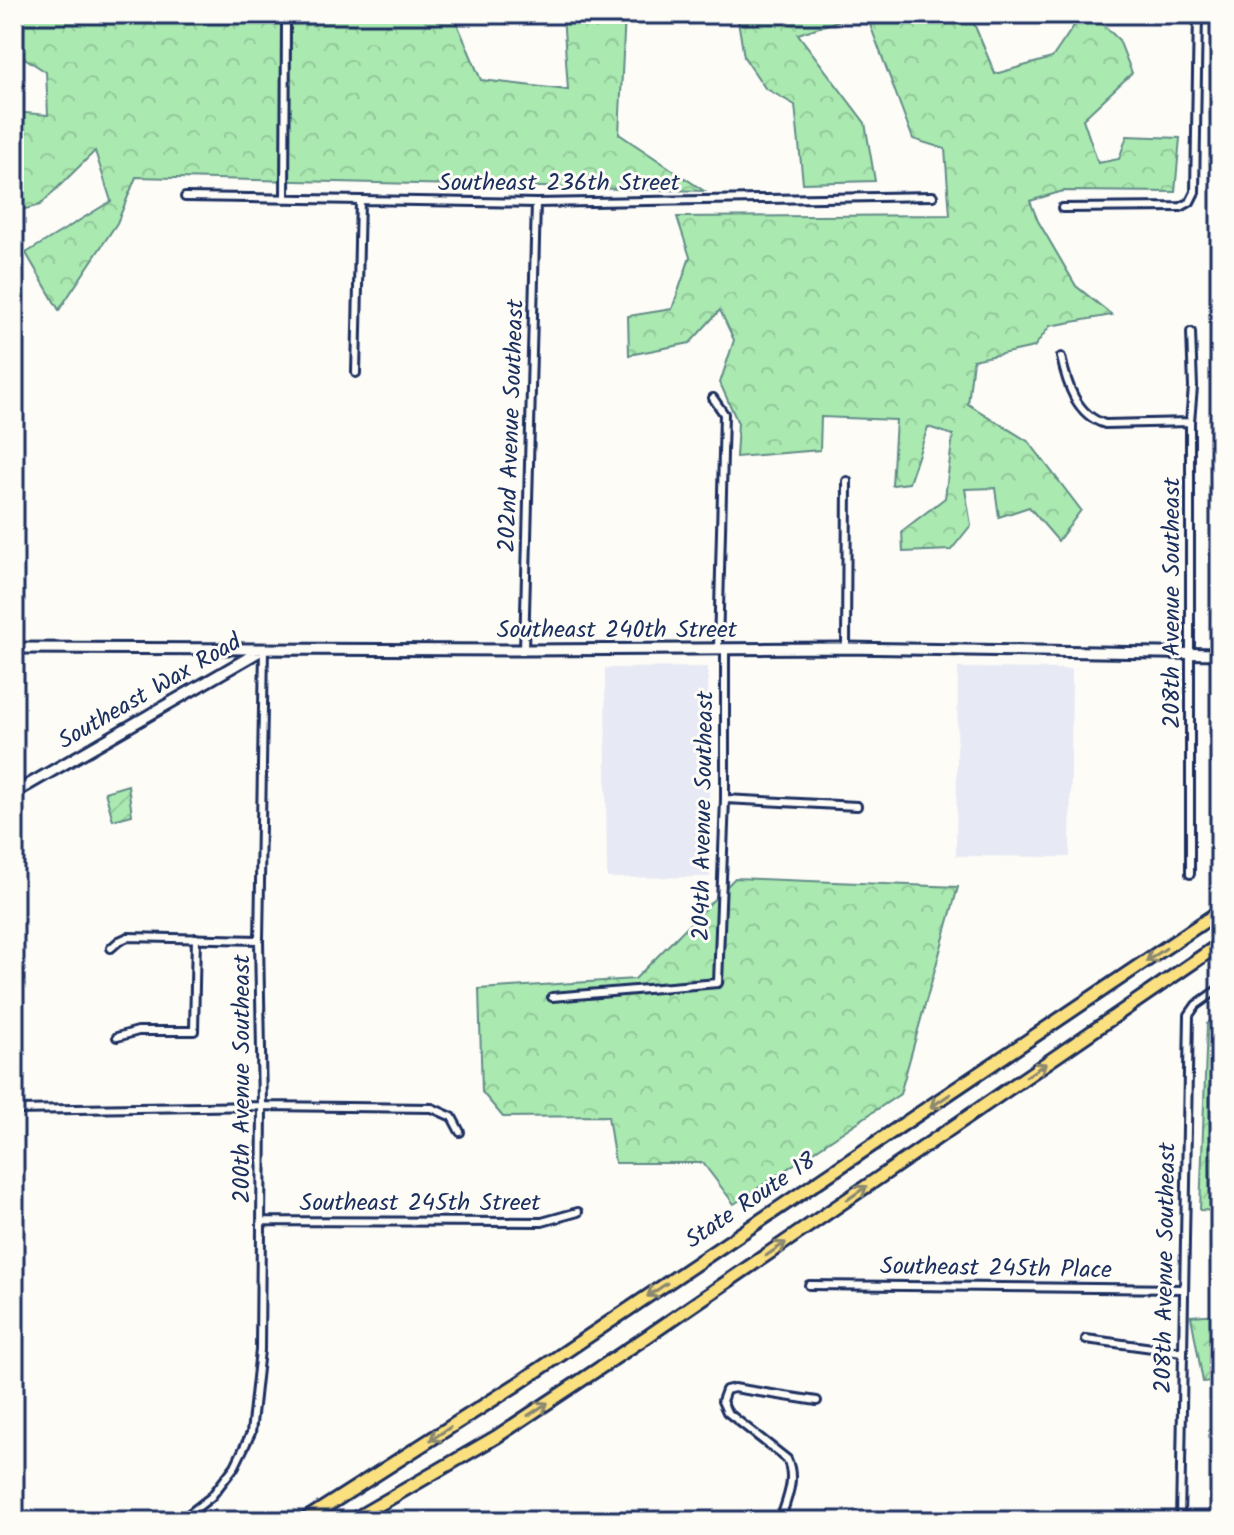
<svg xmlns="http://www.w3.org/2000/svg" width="1234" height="1535" viewBox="0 0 1234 1535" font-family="Kalam,sans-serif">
<defs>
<pattern id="forest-crowns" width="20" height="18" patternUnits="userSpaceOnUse" patternTransform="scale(2)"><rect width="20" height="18" fill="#aae9b0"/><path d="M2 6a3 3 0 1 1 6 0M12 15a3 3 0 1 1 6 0" fill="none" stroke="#92c89a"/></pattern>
<pattern id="garden-furrows" width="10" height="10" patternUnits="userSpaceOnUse" patternTransform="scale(2)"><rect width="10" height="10" fill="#aae9b0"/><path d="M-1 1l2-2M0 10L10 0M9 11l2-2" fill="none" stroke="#92c89a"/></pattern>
</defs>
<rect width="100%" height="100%" fill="#fdfcf7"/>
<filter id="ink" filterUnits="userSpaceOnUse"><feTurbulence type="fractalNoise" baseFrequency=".0125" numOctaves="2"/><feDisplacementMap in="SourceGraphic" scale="16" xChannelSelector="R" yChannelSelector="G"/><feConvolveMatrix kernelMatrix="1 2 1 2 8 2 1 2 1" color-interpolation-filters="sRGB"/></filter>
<g filter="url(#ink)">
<!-- built -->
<path fill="#e7e9f4" d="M 708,667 L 710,877 L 607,878 L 605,668 Z
M 958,668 L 1072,669 L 1070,857 L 956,856 Z"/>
<!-- forest -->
<path fill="url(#forest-crowns)" stroke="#628c87" stroke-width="2" d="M 16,14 L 453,14 L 481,80 L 568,90 L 563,14 L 625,14 L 619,134 L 704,191 L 136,177 L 117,223 L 59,310 L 26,253 L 111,201 L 95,151 L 40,205 L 14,212 L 14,112 L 48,115 L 46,72 L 14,51 Z
M 737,14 L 859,14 L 798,34 L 865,123 L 875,181 L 803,183 L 795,105 L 765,88 L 744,57 Z
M 866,14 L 970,14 L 995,74 L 1052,58 L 1082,14 L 1092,14 L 1119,40 L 1132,73 L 1083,119 L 1098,163 L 1119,159 L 1127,136 L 1180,138 L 1175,192 L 1063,191 L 1030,201 L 1038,221 L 1076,286 L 1112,315 L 1050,326 L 1034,347 L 973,360 L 968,404 L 1029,442 L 1081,510 L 1058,541 L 1029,507 L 999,517 L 995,488 L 965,489 L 971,525 L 951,550 L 903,552 L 902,531 L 945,498 L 953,435 L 928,427 L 909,483 L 892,485 L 896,420 L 821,417 L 820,450 L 736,457 L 738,423 L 720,383 L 734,340 L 720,310 L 690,343 L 629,355 L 628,316 L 672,309 L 690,257 L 677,217 L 950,215 L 945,149 L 913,139 Z
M 735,878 L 958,887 L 900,1094 L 734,1204 L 703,1163 L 615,1163 L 608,1116 L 503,1117 L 482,1092 L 479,989 L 635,979 Z
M 1220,1014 L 1220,1211 L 1200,1210 L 1207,1024 Z
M 1220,1314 L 1220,1380 L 1203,1382 L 1191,1316 Z"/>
<!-- garden -->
<path fill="url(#garden-furrows)" stroke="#628c87" stroke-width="2" d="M 128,785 L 132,815 L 113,820 L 105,792 Z"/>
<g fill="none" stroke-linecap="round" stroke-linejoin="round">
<defs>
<path id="street" d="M 185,197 L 536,203 L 933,196
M 285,199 L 286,22
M 1062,208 L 1181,207 L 1190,202 L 1195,192 L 1198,14
M 1061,357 C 1067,384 1076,415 1105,424 L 1190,422
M 356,373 L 360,200
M 713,398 L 724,414 L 718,649
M 846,648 L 847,481
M 524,650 L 536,203
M 725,799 L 857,806
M 1190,874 L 1190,422 L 1193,387 L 1191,332
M 111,948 L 119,941 L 128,937 L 259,940
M 552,997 L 718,983 L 725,799 L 725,649
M 117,1037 L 138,1031 L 194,1031 L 196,938
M 14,1110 L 262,1106 L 432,1108 L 452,1117 L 460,1132
M 261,1221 L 542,1222 L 578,1212
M 809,1285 L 1183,1289
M 1086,1339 L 1182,1352
M 180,1521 L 211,1497 L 235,1466 L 251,1433 L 260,1350 L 262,1106 L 259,940 L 264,649
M 780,1521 C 786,1500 797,1480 787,1459 L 727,1412 L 722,1401 L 726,1390 L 734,1388 L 817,1401
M 1180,1521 L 1189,1015 L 1196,1005 L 1220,988"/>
<path id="secondary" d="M 14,648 L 524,650 L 846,648 L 1220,654
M 14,793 L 260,651"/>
<path id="highway" d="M 303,1521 L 516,1385 L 1220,911
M 351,1521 L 496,1437 L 648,1336 L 1220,944"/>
</defs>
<!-- street casing -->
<use href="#street" stroke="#1b2f5e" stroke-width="12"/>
<!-- secondary casing -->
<use href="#secondary" stroke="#1b2f5e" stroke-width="15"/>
<!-- highway casing -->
<use href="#highway" stroke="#1b2f5e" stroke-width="17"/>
<!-- street -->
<use href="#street" stroke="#fdfcf7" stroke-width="6"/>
<!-- secondary -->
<use href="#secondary" stroke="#fdfcf7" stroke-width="9"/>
<!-- highway -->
<use href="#highway" stroke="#fbe080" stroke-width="11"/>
</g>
<!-- one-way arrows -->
<defs><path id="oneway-shaft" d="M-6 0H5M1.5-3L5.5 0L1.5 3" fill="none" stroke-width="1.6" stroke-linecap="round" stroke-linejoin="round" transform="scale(2)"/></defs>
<g stroke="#8b886f">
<use href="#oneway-shaft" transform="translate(1156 955) rotate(146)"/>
<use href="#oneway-shaft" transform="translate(1036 1070) rotate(-34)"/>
<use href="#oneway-shaft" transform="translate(940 1101) rotate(146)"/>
<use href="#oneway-shaft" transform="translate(857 1193) rotate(-35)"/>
<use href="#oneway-shaft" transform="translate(776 1249) rotate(-34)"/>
<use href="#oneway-shaft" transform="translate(657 1290) rotate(146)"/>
<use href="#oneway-shaft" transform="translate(538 1409) rotate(-33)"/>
<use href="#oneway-shaft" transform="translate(440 1434) rotate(147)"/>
</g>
</g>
<g text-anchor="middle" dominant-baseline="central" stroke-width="6" stroke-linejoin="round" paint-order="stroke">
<!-- street labels -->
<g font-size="24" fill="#1b2f5e" stroke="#fdfcf7">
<text x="559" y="183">Southeast 236th Street</text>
<text transform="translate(512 426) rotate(-88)">202nd Avenue Southeast</text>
<text transform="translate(1172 603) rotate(-90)">208th Avenue Southeast</text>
<text x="617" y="630">Southeast 240th Street</text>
<text transform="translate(150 692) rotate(-30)">Southeast Wax Road</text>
<text transform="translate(704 816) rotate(-89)">204th Avenue Southeast</text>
<text transform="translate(242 1079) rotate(-90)">200th Avenue Southeast</text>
<text transform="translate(751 1201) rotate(-34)">State Route 18</text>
<text x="420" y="1203">Southeast 245th Street</text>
<text transform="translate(1166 1268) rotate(-89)">208th Avenue Southeast</text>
<text transform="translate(996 1269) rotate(1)">Southeast 245th Place</text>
</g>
</g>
<!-- margin -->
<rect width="1234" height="1535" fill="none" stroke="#fdfcf7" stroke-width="48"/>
<rect x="24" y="24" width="1186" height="1487" fill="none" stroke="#1b2f5e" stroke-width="3" filter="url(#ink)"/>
</svg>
